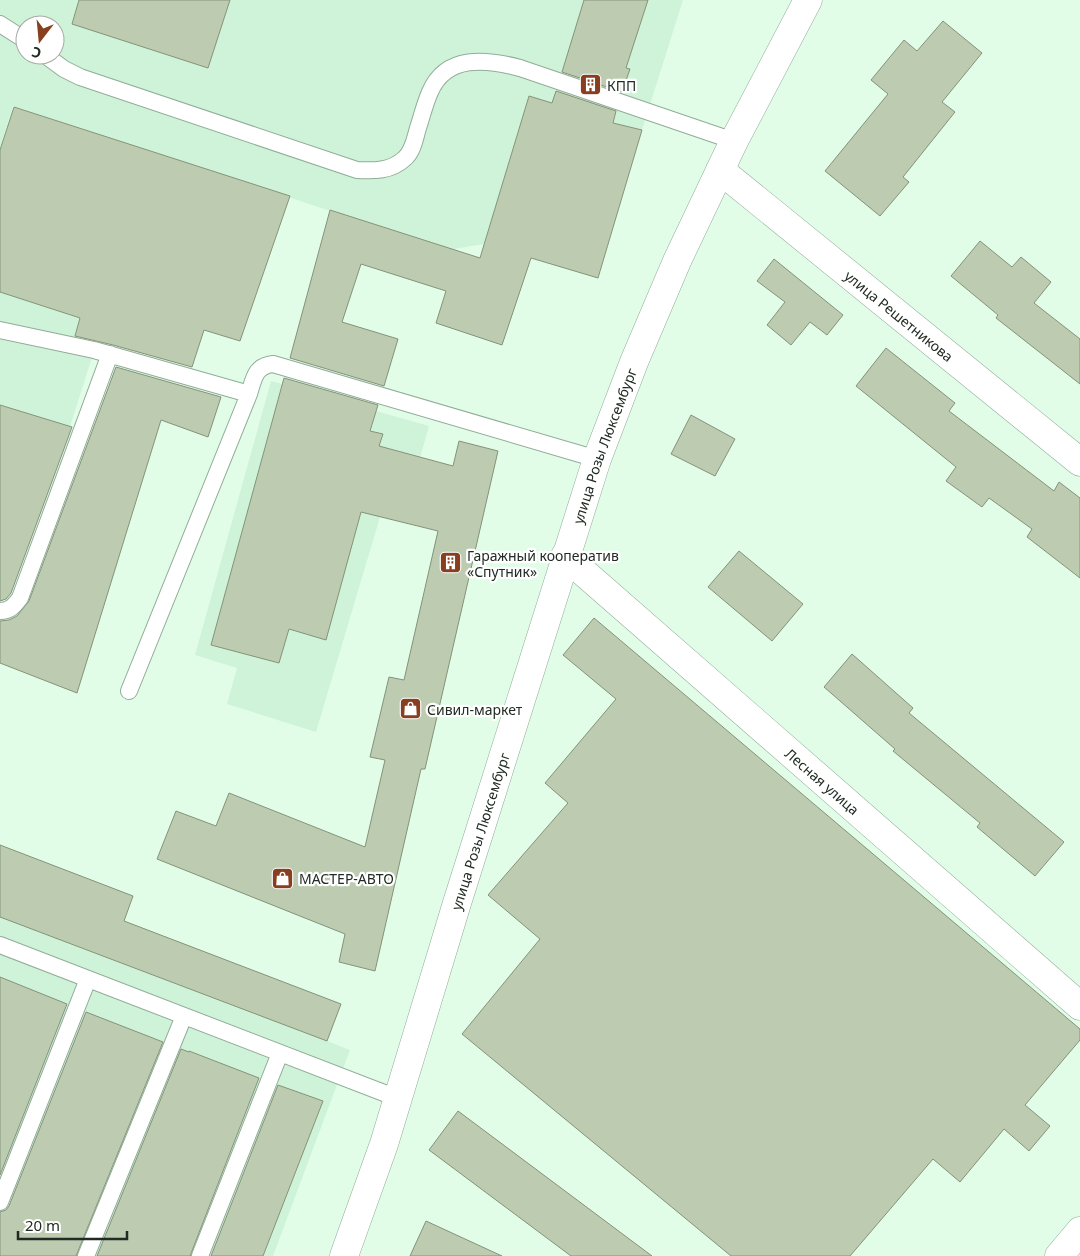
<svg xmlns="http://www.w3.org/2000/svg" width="1080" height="1256" viewBox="0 0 1080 1256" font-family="'Noto Sans',sans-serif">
<rect width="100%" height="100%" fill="#e1fde8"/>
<!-- built -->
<path fill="#cff3d8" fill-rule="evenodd" d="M 0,0 L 683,0 L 642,130 L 613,123 L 529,96 L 484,244 L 448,250 L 13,106 L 0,148 ZM 25,25 L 55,25 L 55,55 L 25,55 Z
M 0,185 L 67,206 L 42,306 L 102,326 L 59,461 L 0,444 Z
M 271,381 L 429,426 L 402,522 L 380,517 L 316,732 L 227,704 L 237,668 L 195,655 Z
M 47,863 L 133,896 L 124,921 L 341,1004 L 327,1041 L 350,1050 L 273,1256 L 0,1256 L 0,873 Z"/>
<!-- building -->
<path fill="#bdccb0" stroke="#849379" d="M 79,0 L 230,0 L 208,68 L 72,24 Z
M 584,0 L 648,0 L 626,68 L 630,69 L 622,92 L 562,72 Z
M 943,21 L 982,53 L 942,102 L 955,112 L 903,177 L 909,182 L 880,216 L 825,171 L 888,94 L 871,80 L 904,40 L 917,51 Z
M 556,91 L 616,111 L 613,123 L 642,130 L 598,278 L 531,258 L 502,345 L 436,323 L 446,291 L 361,264 L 342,322 L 398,339 L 384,386 L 290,358 L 330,210 L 480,258 L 529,96 L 552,103 Z
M 14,107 L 290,196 L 240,341 L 204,330 L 192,367 L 113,345 L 75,336 L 80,318 L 0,292 L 0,150 Z
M 980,241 L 1012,267 L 1021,257 L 1051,282 L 1034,303 L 1080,339 L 1080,384 L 996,318 L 998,315 L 951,276 Z
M 774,259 L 843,315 L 827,335 L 810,322 L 791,345 L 767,325 L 785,302 L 757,281 Z
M 886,348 L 955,403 L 949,411 L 1054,491 L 1059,482 L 1080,498 L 1080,578 L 1027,537 L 1032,529 L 989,498 L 982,507 L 946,481 L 956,467 L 856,386 Z
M 116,367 L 221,397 L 208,437 L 161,420 L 77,693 L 0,663 L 0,621 L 9,620 L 17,616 L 29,601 Z
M 284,378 L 378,405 L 370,431 L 383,434 L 379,446 L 453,466 L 459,441 L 498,451 L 425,769 L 421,769 L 375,971 L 339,962 L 345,934 L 157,859 L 176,811 L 216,826 L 229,793 L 365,847 L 385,760 L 370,757 L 389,677 L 404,680 L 438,531 L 361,512 L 326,640 L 289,629 L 279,663 L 211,645 Z
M 0,405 L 72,427 L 11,593 L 6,599 L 0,601 Z
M 691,415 L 735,439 L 715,476 L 671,454 Z
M 739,551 L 803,604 L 772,641 L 708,587 Z
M 594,618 L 1080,1029 L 1080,1040 L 1025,1105 L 1050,1126 L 1029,1151 L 1004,1129 L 960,1182 L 933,1159 L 850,1256 L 731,1256 L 462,1034 L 540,939 L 488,895 L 568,803 L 545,783 L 616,699 L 563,655 Z
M 852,654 L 913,708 L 909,713 L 1064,842 L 1035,876 L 977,827 L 980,823 L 893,751 L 895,749 L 824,687 Z
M 0,845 L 133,896 L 124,921 L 341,1004 L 327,1041 L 0,917 Z
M 0,977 L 67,1004 L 0,1175 Z
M 86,1012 L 163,1042 L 76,1256 L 0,1256 L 0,1212 L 6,1210 L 9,1206 Z
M 181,1049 L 189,1052 L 189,1051 L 259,1078 L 190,1256 L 97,1256 Z
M 278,1085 L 323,1101 L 263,1256 L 211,1256 Z
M 458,1111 L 652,1256 L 571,1256 L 429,1150 Z
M 426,1221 L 502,1256 L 410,1256 Z"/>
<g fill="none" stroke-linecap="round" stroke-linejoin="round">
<defs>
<path id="lane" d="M 0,24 L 25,40
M 45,55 L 64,69 L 80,77 L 357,170 C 374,171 391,171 404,159 C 413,152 415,138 418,128 C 422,116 425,103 430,92 C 446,54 487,59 520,68 L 734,141
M 0,330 L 94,350 L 249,394
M 0,611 C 10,611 14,606 20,598 L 110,354
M 129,691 L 249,394 C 254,378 255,366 273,364 L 597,459
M 0,945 L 397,1098
M 0,1202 L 88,979
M 86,1256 L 184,1016
M 200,1256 L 280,1053"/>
<g id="street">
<path id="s1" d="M 720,170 L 1080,462"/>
<path id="s2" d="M 565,556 L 1080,1006"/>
<path id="s3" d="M 344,1256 L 384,1144 L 457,903 L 597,459 L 634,362 L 677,261 L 734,141 L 808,0"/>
</g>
<path id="secondary" d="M 1059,1256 L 1080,1231"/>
</defs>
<!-- lane casing -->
<use href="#lane" stroke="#91ac98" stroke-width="18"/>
<!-- street casing -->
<use href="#street" stroke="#91ac98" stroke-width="29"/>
<!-- secondary casing -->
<use href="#secondary" stroke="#91ac98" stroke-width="29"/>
<!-- lane -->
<use href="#lane" stroke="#fff" stroke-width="16"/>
<!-- street -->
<use href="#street" stroke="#fff" stroke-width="28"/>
<!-- secondary -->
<use href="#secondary" stroke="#fff" stroke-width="28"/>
</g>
<!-- icons -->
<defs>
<symbol id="building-square" viewBox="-11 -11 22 22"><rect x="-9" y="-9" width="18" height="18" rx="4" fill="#873f1f" stroke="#fff"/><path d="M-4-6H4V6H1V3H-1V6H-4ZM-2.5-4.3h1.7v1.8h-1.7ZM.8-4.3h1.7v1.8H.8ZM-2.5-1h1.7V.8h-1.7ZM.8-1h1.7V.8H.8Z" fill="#fff"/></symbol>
<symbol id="shop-square" viewBox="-11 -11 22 22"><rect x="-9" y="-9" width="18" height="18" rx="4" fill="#873f1f" stroke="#fff"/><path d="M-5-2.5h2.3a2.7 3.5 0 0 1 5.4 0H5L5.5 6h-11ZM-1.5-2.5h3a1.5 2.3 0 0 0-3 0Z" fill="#fff"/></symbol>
</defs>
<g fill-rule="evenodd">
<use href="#building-square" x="578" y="72" width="25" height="25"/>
<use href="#building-square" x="438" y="550" width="25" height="25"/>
<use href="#shop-square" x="398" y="696" width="25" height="25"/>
<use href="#shop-square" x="270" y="866" width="25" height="25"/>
</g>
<g text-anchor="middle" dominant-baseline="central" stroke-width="4.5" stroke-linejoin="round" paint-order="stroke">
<!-- poi labels -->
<g font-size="14" fill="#212b23" stroke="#fff" text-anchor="start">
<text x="607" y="85">КПП</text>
<text x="467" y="555">Гаражный кооператив<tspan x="467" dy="16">«Спутник»</tspan></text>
<text x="427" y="709">Сивил-маркет</text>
<text x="299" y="878">МАСТЕР-АВТО</text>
</g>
<!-- street labels -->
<g font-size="14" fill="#212b23" stroke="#fff">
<text stroke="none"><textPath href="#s1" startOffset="231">улица Решетникова</textPath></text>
<text stroke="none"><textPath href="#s3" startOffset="851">улица Розы Люксембург</textPath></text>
<text stroke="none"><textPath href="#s2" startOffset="342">Лесная улица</textPath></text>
<text stroke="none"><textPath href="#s3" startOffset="446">улица Розы Люксембург</textPath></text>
</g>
</g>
<!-- north arrow -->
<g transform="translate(40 40) rotate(196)"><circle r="24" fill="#ffffff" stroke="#a6aaa7"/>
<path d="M0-4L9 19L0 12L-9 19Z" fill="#873f1f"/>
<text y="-8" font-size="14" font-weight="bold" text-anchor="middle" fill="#212b23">С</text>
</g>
<!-- scale -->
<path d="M18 1231v8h109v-8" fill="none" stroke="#212b23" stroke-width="2.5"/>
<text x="25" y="1231" font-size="15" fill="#212b23" stroke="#ffffff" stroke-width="4" paint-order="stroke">20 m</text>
</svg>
